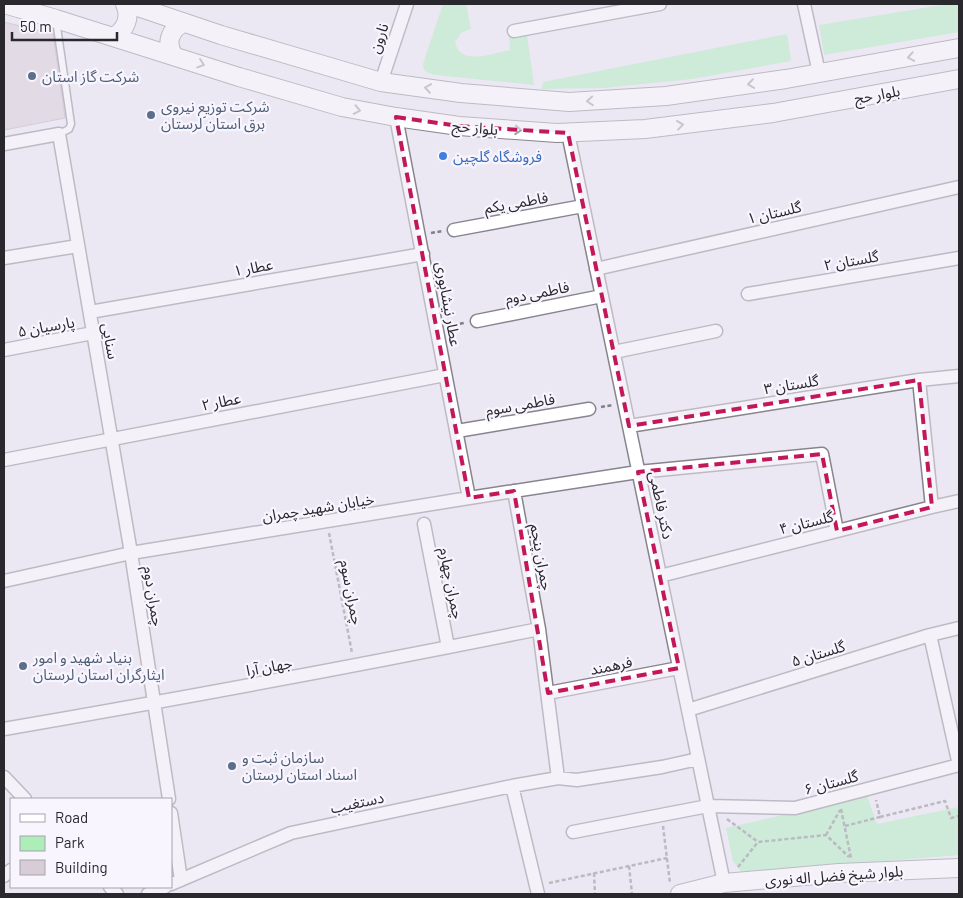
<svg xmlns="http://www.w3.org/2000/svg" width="963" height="898" viewBox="0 0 963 898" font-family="Barlow,'Noto Sans Arabic',sans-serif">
<rect width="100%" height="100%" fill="#ebe8f3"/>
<!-- green -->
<path fill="#acedba" d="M 443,4 L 466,4 L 471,29 L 461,33 L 455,42 C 460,67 493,53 510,50 L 509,36 L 527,35 L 534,85 L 435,75 C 428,73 423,72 423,64 Z
M 948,4 L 959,4 L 959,32 L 824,55 L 819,25 Z
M 787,34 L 791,61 L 692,79 L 603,88 L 542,89 L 543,82 Z
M 867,796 L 877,824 L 959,807 L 959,855 L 742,873 L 733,861 L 726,828 Z"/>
<!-- building -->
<path fill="#d8cdd6" stroke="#b8adb5" d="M 4,22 L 53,34 L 65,118 L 4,130 Z"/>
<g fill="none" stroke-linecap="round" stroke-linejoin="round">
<defs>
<path id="lane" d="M 56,20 L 71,124 L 69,129 L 59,134"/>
<path id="street" d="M 804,4 L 819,73
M 514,31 L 660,4
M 381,82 L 407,4
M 396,117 L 469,498
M 568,133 L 724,883
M 4,144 L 59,134 L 131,553 L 169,799
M 454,230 L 583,206
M 4,258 L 78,246
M 596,269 L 959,187
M 748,294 L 959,258
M 90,312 L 423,254
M 477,321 L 602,296
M 4,350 L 93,333
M 614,352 L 716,331
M 919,380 L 932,507
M 629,426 L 919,380 L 959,376
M 457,431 L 589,409
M 4,460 L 445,375
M 514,491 L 539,629 L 558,778
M 424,524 L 448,647
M 660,576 L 932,507 L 959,501
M 4,581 L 131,553 L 469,498 L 638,472 L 822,454 L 837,531
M 930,635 L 959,765
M 548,693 L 679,668
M 688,710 L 930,635 L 959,628
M 4,729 C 183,698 361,665 539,629
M 4,777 L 25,799
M 512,786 L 538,894
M 171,813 L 181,880
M 573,832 L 708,806 L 795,808 L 959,765
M 4,876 L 11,870
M 171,884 L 291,833 L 512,786 L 558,778 L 577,780 L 662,767 L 698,759
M 110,887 L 117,894
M 148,894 L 165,887"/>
<path id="secondary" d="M 4,4 L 56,19 L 239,77 L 342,107 L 396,117 L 459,126 L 557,133 L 645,129 L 773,113 L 959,79
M 129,4 L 221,35 L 381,82 L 461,93 L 569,102 L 666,96 L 786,79 L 959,48
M 114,37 C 126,29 131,17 125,4
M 174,56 C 165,43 170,30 183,23
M 680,894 L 724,883 L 839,873 L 959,868"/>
</defs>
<!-- lane casing -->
<use href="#lane" stroke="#87848f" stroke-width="9"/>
<!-- street casing -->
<use href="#street" stroke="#87848f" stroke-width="15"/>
<!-- secondary casing -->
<use href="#secondary" stroke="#87848f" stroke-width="20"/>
<!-- path -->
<path stroke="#828188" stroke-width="2.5" stroke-dasharray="4 2.5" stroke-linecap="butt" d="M 431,233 L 443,231
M 447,326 L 464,323
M 601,407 L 613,405
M 329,533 L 352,653
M 841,809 L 851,858
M 880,817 L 945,801 L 951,818 L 959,816
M 727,819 L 758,842
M 663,826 L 670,883
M 845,826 L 880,817 L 876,800
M 826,835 L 840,810
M 629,866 L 632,894
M 738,867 L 758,842 L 826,835 L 849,857
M 594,873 L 595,894
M 549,883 L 667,858"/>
<!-- lane -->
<use href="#lane" stroke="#fff" stroke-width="6"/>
<!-- street -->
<use href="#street" stroke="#fff" stroke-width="12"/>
<!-- secondary -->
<use href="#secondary" stroke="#fff" stroke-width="18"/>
</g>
<!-- one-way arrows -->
<defs><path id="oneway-chevron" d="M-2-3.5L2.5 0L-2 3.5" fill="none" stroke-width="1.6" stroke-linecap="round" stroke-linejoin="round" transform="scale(1.25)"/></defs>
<g stroke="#9f9ea0">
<use href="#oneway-chevron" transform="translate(911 57) rotate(170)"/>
<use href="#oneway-chevron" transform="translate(201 64) rotate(19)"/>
<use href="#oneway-chevron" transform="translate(751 84) rotate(172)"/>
<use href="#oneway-chevron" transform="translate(428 88) rotate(-172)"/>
<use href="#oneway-chevron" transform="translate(590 101) rotate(176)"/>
<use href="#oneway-chevron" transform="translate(357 110) rotate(11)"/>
<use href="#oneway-chevron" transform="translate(680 125) rotate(-7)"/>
<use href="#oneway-chevron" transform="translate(518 130) rotate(4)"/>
</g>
<!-- marked area -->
<path d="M0 0H963V898H0ZM 396,117 L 459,126 L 568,133 L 629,426 L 919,380 L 932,507 L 837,531 L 822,454 L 638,472 L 679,668 L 548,693 L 514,491 L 469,498 Z" fill="#ebe8f3" fill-opacity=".55" fill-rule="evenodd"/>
<path fill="none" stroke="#c2185b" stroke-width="4" stroke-dasharray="10 6" stroke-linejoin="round" d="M 396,117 L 459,126 L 568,133 L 629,426 L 919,380 L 932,507 L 837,531 L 822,454 L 638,472 L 679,668 L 548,693 L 514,491 L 469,498 Z"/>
<!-- markers -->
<g fill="#5c6f8a" stroke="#f8f5ff" stroke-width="2">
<circle cx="32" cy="76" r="5"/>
<circle cx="151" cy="115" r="5"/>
<circle cx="23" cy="666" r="5"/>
<circle cx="232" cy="766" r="5"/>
</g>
<circle fill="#3f7fe0" stroke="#f8f5ff" stroke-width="2" cx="443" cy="156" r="5"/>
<g text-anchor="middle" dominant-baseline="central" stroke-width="4.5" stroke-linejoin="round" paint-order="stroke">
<!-- street labels -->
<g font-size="15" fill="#29282c" stroke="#f8f5ff">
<text transform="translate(378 38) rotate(-71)">نارون</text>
<text transform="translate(877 94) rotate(-10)">بلوار حج</text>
<text transform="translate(475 127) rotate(5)">بلوار حج</text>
<text transform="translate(516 202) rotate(-10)">فاطمی یکم</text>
<text transform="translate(774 212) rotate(-13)">گلستان ۱</text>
<text transform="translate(851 260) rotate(-10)">گلستان ۲</text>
<text transform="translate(253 267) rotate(-10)">عطار ۱</text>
<text transform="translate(537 292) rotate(-11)">فاطمی دوم</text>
<text transform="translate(449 304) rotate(80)">عطار نیشابوری</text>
<text transform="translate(46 326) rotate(-10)">پارسیان ۵</text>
<text transform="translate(111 341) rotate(80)">سنایی</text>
<text transform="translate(791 384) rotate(-9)">گلستان ۳</text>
<text transform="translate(221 401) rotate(-11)">عطار ۲</text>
<text transform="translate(520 404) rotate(-10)">فاطمی سوم</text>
<text transform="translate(662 505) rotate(78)">دکتر فاطمی</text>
<text transform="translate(318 507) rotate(-9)">خیابان شهید چمران</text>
<text transform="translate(806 522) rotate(-14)">گلستان ۴</text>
<text transform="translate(542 557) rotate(80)">چمران پنجم</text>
<text transform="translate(452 583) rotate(79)">چمران چهارم</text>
<text transform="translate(352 592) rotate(79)">چمران سوم</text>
<text transform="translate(154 596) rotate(81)">چمران دوم</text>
<text transform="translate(818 653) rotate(-17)">گلستان ۵</text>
<text transform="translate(611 665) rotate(-11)">فرهمند</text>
<text transform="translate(269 666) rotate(-10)">جهان آرا</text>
<text transform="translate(831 782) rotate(-15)">گلستان ۶</text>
<text transform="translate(357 802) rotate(-12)">دستغیب</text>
<text transform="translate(834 875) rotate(-4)">بلوار شیخ فضل اله نوری</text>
</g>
<!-- service labels -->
<g font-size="15" fill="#4e5e75" stroke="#f8f5ff" text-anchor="start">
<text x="42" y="76">شرکت گاز استان</text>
<text x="161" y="106">شرکت توزیع نیروی<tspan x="161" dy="17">برق استان لرستان</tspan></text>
<text x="33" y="657">بنیاد شهید و امور<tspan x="33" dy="17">ایثارگران استان لرستان</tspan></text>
<text x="242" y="757">سازمان ثبت و<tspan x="242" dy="17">اسناد استان لرستان</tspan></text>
</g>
<!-- shop labels -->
<g font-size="15" fill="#366cbe" stroke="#f8f5ff" text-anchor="start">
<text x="453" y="156">فروشگاه گلچین</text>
</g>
</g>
<!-- border -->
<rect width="963" height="898" fill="none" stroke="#29282c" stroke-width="10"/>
<!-- legend -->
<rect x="10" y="798" width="162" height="90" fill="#f8f5ff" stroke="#a5a3ab"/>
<rect x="20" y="814" width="25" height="8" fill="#ffffff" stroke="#a5a3ab"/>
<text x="55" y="823" font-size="15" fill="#29282c">Road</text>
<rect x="20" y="836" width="25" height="15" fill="#acedba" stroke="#a5a3ab"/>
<text x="55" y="848" font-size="15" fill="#29282c">Park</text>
<rect x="20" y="860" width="25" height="15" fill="#d8cdd6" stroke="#a5a3ab"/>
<text x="55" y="873" font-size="15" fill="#29282c">Building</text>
<!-- scale -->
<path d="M12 32v8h105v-8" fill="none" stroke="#29282c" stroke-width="2.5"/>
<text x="20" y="32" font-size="15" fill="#29282c" stroke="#f8f5ff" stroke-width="4" paint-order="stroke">50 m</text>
</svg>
